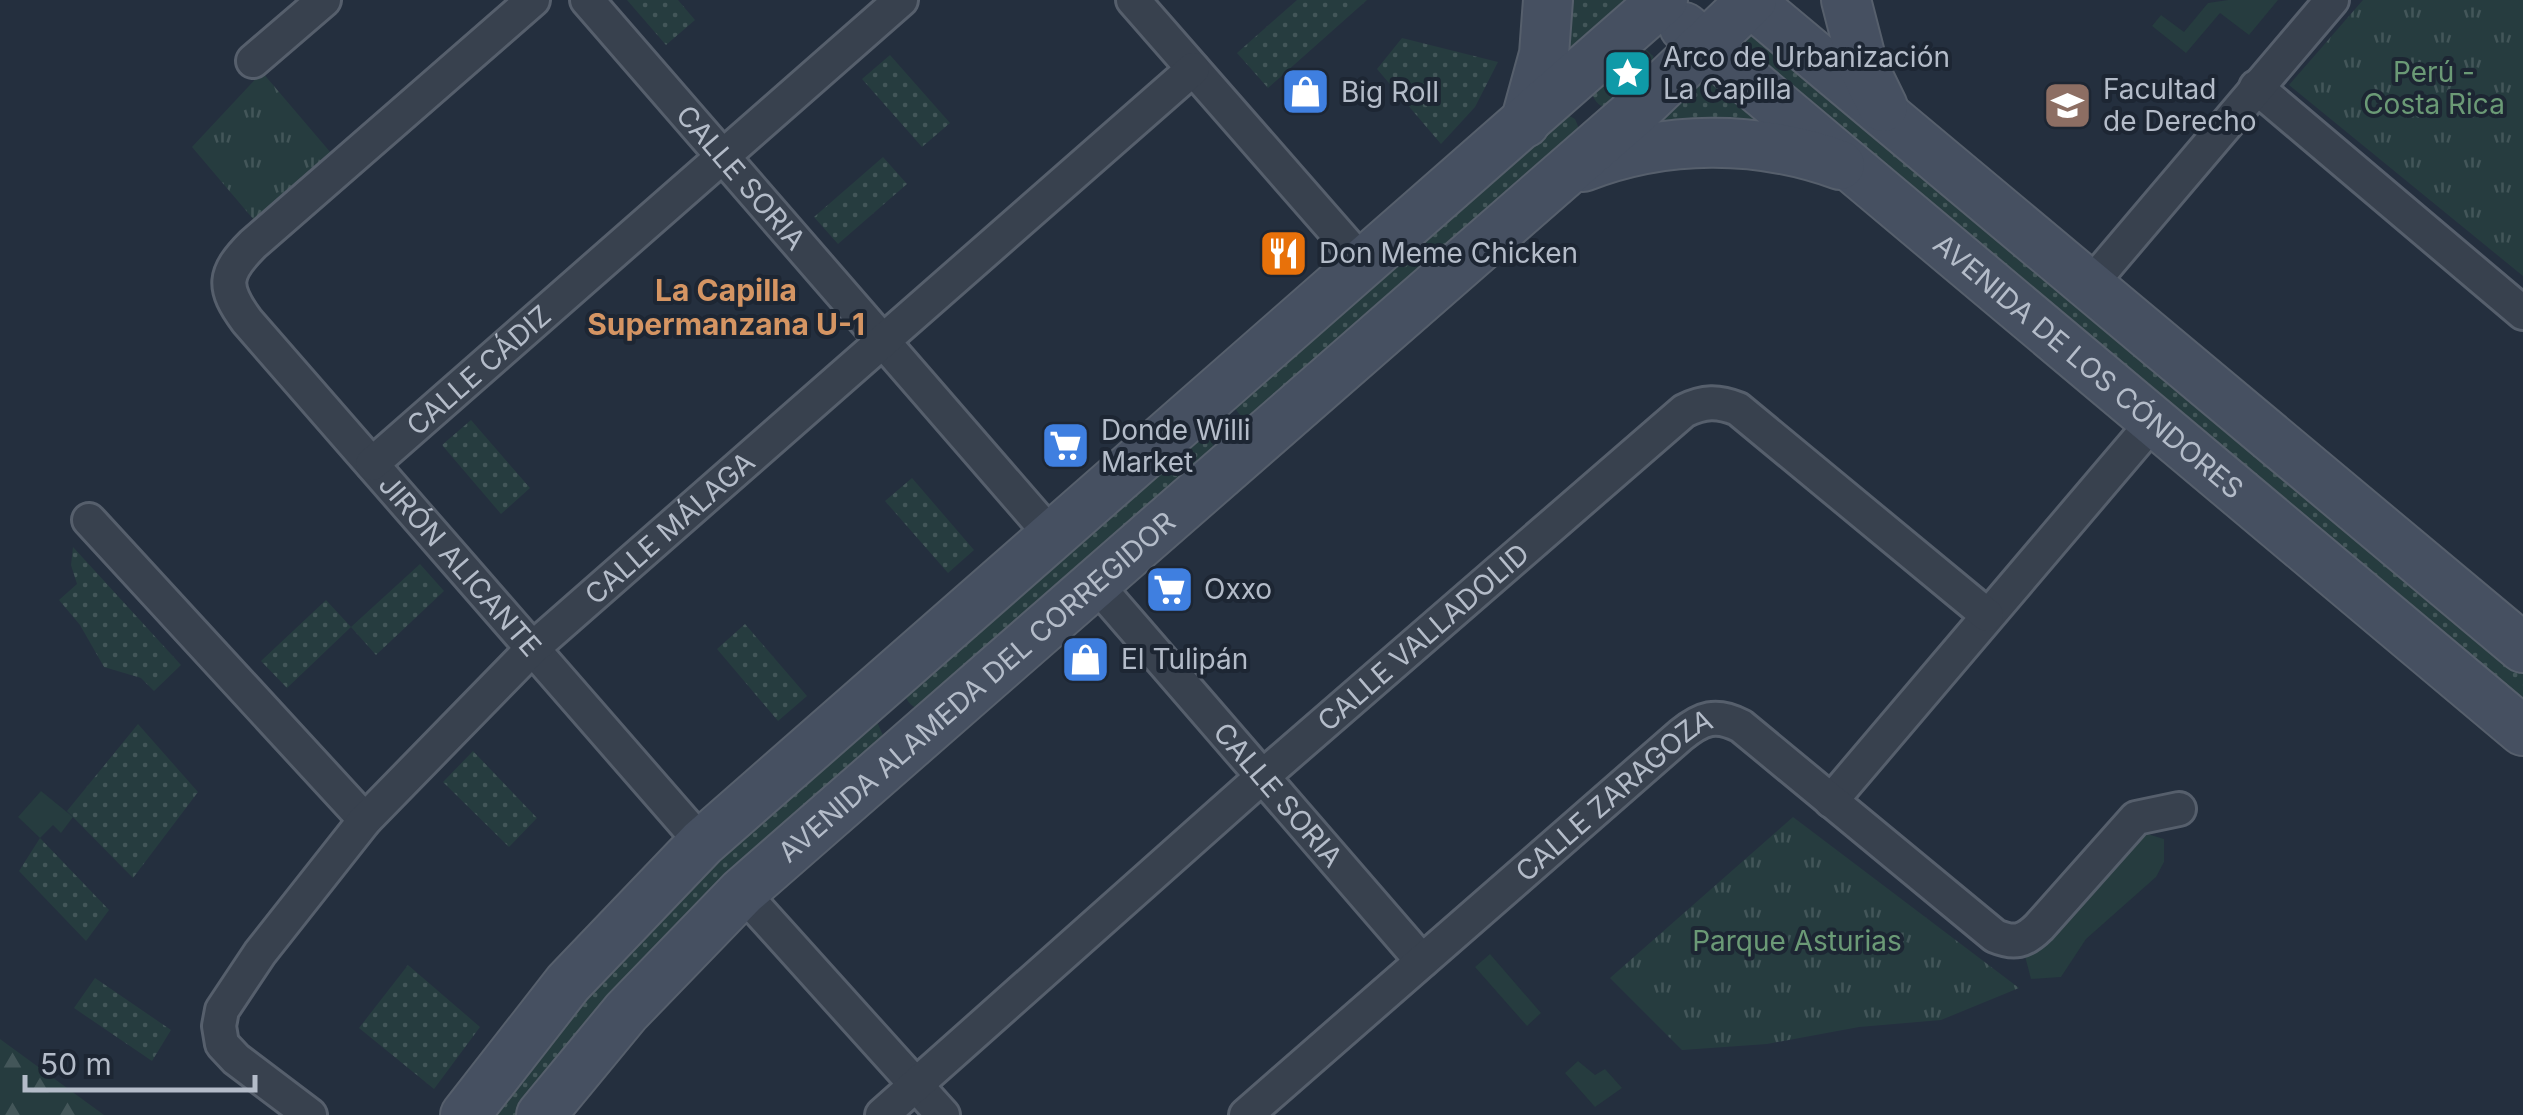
<svg xmlns="http://www.w3.org/2000/svg" width="2523" height="1115" viewBox="0 0 2523 1115" font-family="Inter,sans-serif">
<defs>
<pattern id="grass-dots" width="8" height="8" patternUnits="userSpaceOnUse" patternTransform="scale(2.5)"><rect width="8" height="8" fill="#263c3f"/><path d="M2 2h.1M6 6h.1" fill="none" stroke="#435659" stroke-width="1.8" stroke-linecap="round"/></pattern>
<pattern id="forest-firs" width="22" height="20" patternUnits="userSpaceOnUse" patternTransform="scale(2.5)"><rect width="22" height="20" fill="#263c3f"/><path d="M5 1l3.5 6h-7zM16 11l3.5 6h-7z" fill="#435659"/></pattern>
<pattern id="park-tufts" width="24" height="20" patternUnits="userSpaceOnUse" patternTransform="scale(2.5)"><rect width="24" height="20" fill="#263c3f"/><path d="M3 7l-1-3M5 7V3M7 7l1-3M15 17l-1-3M17 17v-4M19 17l1-3" fill="none" stroke="#435659"/></pattern>
</defs>
<rect width="100%" height="100%" fill="#242f3e"/>
<!-- grass -->
<path fill="url(#grass-dots)" d="M 627,0 L 678,0 L 695,20 L 666,45 Z
M 1297,0 L 1367,0 L 1268,88 L 1237,53 Z
M 1562,0 L 1626,0 L 1628,5 L 1570,63 Z
M 1757,33 L 2523,667 L 2523,711 L 1743,47 L 1751,35 Z
M 1402,38 L 1498,62 L 1475,107 L 1441,144 L 1377,69 Z
M 1643,47 L 1653,56 L 1655,65 L 1609,109 C 1597,106 1593,99 1590,87 Z
M 890,55 L 950,123 L 922,147 L 862,79 Z
M 1702,73 L 1778,127 L 1630,139 Z
M 1564,113 L 1575,119 L 1580,131 L 1252,421 C 1242,418 1237,414 1234,404 Z
M 883,157 L 907,184 L 838,244 L 814,217 Z
M 471,420 L 530,488 L 501,514 L 442,445 Z
M 1200,434 L 1210,438 L 1215,450 L 921,710 C 909,706 906,700 903,688 Z
M 912,478 L 974,550 L 948,573 L 885,501 Z
M 73,547 L 181,665 L 154,691 L 141,678 L 104,667 L 80,625 L 59,600 L 77,584 L 71,565 Z
M 420,564 L 444,591 L 376,655 L 351,627 L 287,688 L 261,661 L 326,600 L 351,627 Z
M 745,624 L 807,696 L 778,721 L 717,649 Z
M 871,721 L 878,724 L 884,738 L 521,1115 L 484,1115 L 639,929 Z
M 138,724 L 198,792 L 133,878 L 67,811 Z
M 473,751 L 537,818 L 509,847 L 443,782 Z
M 40,838 L 109,910 L 86,941 L 19,871 Z
M 408,965 L 480,1027 L 434,1089 L 359,1028 Z
M 95,978 L 171,1030 L 152,1061 L 74,1008 Z"/>
<!-- forest -->
<path fill="url(#forest-firs)" d="M 0,1039 L 104,1115 L 0,1115 Z"/>
<!-- park -->
<path fill="url(#park-tufts)" d="M 2363,0 L 2523,0 L 2523,276 L 2289,85 Z
M 262,72 L 331,153 L 254,220 L 192,147 Z
M 1793,817 L 2019,988 L 1941,1020 L 1859,1027 L 1767,1044 L 1682,1050 L 1610,978 Z"/>
<!-- garden -->
<path fill="#263c3f" d="M 2228,0 L 2278,0 L 2249,35 L 2220,13 L 2186,53 L 2152,26 L 2161,15 L 2184,32 L 2208,3 Z
M 41,791 L 73,817 L 61,833 L 53,825 L 40,838 L 18,817 Z
M 2141,832 L 2164,839 L 2164,862 L 2156,877 L 2086,939 L 2061,977 L 2031,979 L 2022,945 Z
M 1490,954 L 1541,1013 L 1527,1026 L 1475,967 Z
M 1578,1061 L 1595,1075 L 1605,1069 L 1622,1088 L 1595,1107 L 1565,1073 Z"/>
<g fill="none" stroke-linecap="round" stroke-linejoin="round">
<defs>
<g id="street">
<path id="s1" d="M 533,0 L 253,244 C 223,274 222,287 247,321 L 702,843"/>
<path id="s2" d="M 587,0 L 1052,536"/>
<path d="M 1133,0 L 1363,263"/>
<path d="M 253,61 L 324,0"/>
<path d="M 2256,87 L 2523,313"/>
<path d="M 2090,285 L 2332,0"/>
<path id="s3" d="M 372,464 L 901,0"/>
<path d="M 89,520 L 365,820"/>
<path id="s4" d="M 1095,583 L 1422,961"/>
<path d="M 1831,801 L 2154,421"/>
<path d="M 742,892 L 943,1115"/>
<path id="s5" d="M 310,1115 L 236,1059 L 222,1044 L 219,1026 L 222,1010 L 260,953 L 365,820 L 533,648 L 1193,69"/>
<path id="s6" d="M 882,1115 L 1262,777 L 1684,411 C 1704,401 1718,401 1738,409 L 1987,615"/>
<path id="s7" d="M 1246,1115 L 1681,735 C 1702,718 1716,713 1741,726 L 1995,936 C 2014,944 2024,942 2039,927 L 2136,818 L 2179,809"/>
</g>
<g id="secondary">
<path d="M 1748,0 L 2523,648"/>
<path d="M 1846,0 L 1863,66 L 1883,107"/>
<path id="s8" d="M 1684,27 L 2523,731"/>
<path d="M 1525,123 L 1544,54 L 1548,0"/>
<path d="M 1583,167 C 1665,135 1757,135 1840,165"/>
<path d="M 465,1115 L 568,983 L 702,843 L 1663,0"/>
<path id="s9" d="M 541,1115 L 626,1012 L 742,892 L 1637,110 L 1752,0"/>
</g>
</defs>
<!-- street casing -->
<use href="#street" stroke="#565f6c" stroke-width="38"/>
<!-- secondary casing -->
<use href="#secondary" stroke="#565f6c" stroke-width="52"/>
<!-- street -->
<use href="#street" stroke="#38414e" stroke-width="32"/>
<!-- secondary -->
<use href="#secondary" stroke="#465061" stroke-width="48"/>
</g>
<!-- icons -->
<defs>
<symbol id="sight-square" viewBox="-11 -11 22 22"><rect x="-9" y="-9" width="18" height="18" rx="4" fill="#0f9aa8" stroke="#1d2633"/><path d="M0-6L1.8-2.2L6-1.7L2.9 1.2L3.7 5.4L0 3.3L-3.7 5.4L-2.9 1.2L-6-1.7L-1.8-2.2Z" fill="#fff"/></symbol>
<symbol id="shop-square" viewBox="-11 -11 22 22"><rect x="-9" y="-9" width="18" height="18" rx="4" fill="#3f7fe0" stroke="#1d2633"/><path d="M-5-2.5h2.3a2.7 3.5 0 0 1 5.4 0H5L5.5 6h-11ZM-1.5-2.5h3a1.5 2.3 0 0 0-3 0Z" fill="#fff"/></symbol>
<symbol id="university-square" viewBox="-11 -11 22 22"><rect x="-9" y="-9" width="18" height="18" rx="4" fill="#8d6e63" stroke="#1d2633"/><path d="M0-5L7-2L0 1L-7-2ZM-4 1L0 2.5L4 1V4Q0 6-4 4Z" fill="#fff"/></symbol>
<symbol id="restaurant-square" viewBox="-11 -11 22 22"><rect x="-9" y="-9" width="18" height="18" rx="4" fill="#e8710a" stroke="#1d2633"/><path d="M-5-6h1v4h1v-4h1v4h1v-4h1v5L-1.5 .5V6h-2V.5L-5-1ZM5-6V6H3V1.5H1.5Q1.5-4 5-6Z" fill="#fff"/></symbol>
<symbol id="supermarket-square" viewBox="-11 -11 22 22"><rect x="-9" y="-9" width="18" height="18" rx="4" fill="#3f7fe0" stroke="#1d2633"/><path d="M-6-5.5h2.5l.6 2H6L4.5 2H-2.5L-4.4-4H-6ZM-1.5 3.2a1.3 1.3 0 1 0 .1 0ZM3 3.2a1.3 1.3 0 1 0 .1 0Z" fill="#fff"/></symbol>
</defs>
<g fill-rule="evenodd">
<use href="#sight-square" x="1600" y="46" width="55" height="55"/>
<use href="#shop-square" x="1278" y="64" width="55" height="55"/>
<use href="#university-square" x="2040" y="78" width="55" height="55"/>
<use href="#restaurant-square" x="1256" y="226" width="55" height="55"/>
<use href="#supermarket-square" x="1038" y="418" width="55" height="55"/>
<use href="#supermarket-square" x="1142" y="562" width="55" height="55"/>
<use href="#shop-square" x="1058" y="632" width="55" height="55"/>
</g>
<g text-anchor="middle" dominant-baseline="central" stroke-width="8" stroke-linejoin="round" paint-order="stroke">
<!-- poi labels -->
<g font-size="28" fill="#b4bcc9" stroke="#1d2633" text-anchor="start">
<text x="1663" y="57">Arco de Urbanización<tspan x="1663" dy="32">La Capilla</tspan></text>
<text x="2103" y="89">Facultad<tspan x="2103" dy="32">de Derecho</tspan></text>
<text x="1341" y="92">Big Roll</text>
<text x="1319" y="253">Don Meme Chicken</text>
<text x="1101" y="430">Donde Willi<tspan x="1101" dy="32">Market</tspan></text>
<text x="1204" y="589">Oxxo</text>
<text x="1121" y="659">El Tulipán</text>
</g>
<!-- park labels -->
<g font-size="28" fill="#6b9a76" stroke="#1d2633">
<text x="2434" y="72">Perú -<tspan x="2434" dy="32">Costa Rica</tspan></text>
<text x="1797" y="941">Parque Asturias</text>
</g>
<!-- street labels -->
<g font-size="28" fill="#b4bcc9" stroke="#1d2633">
<text stroke="none"><textPath href="#s2" startOffset="235">CALLE SORIA</textPath></text>
<text stroke="none"><textPath href="#s8" startOffset="528">AVENIDA DE LOS CÓNDORES</textPath></text>
<text stroke="none"><textPath href="#s3" startOffset="142">CALLE CÁDIZ</textPath></text>
<text stroke="none"><textPath href="#s5" startOffset="808">CALLE MÁLAGA</textPath></text>
<text stroke="none"><textPath href="#s1" startOffset="785">JIRÓN ALICANTE</textPath></text>
<text stroke="none"><textPath href="#s6" startOffset="722">CALLE VALLADOLID</textPath></text>
<text stroke="none"><textPath href="#s9" startOffset="612">AVENIDA ALAMEDA DEL CORREGIDOR</textPath></text>
<text stroke="none"><textPath href="#s4" startOffset="280">CALLE SORIA</textPath></text>
<text stroke="none"><textPath href="#s7" startOffset="488">CALLE ZARAGOZA</textPath></text>
</g>
<!-- neighbourhood labels -->
<g font-size="30" font-weight="bold" fill="#d59563" stroke="#1d2633">
<text x="726" y="290">La Capilla<tspan x="726" dy="34">Supermanzana U-1</tspan></text>
</g>
</g>
<!-- scale -->
<path d="M25 1075v15h230v-15" fill="none" stroke="#b4bcc9" stroke-width="5"/>
<text x="40" y="1075" font-size="30" fill="#b4bcc9" stroke="#1d2633" stroke-width="8" paint-order="stroke">50 m</text>
</svg>
